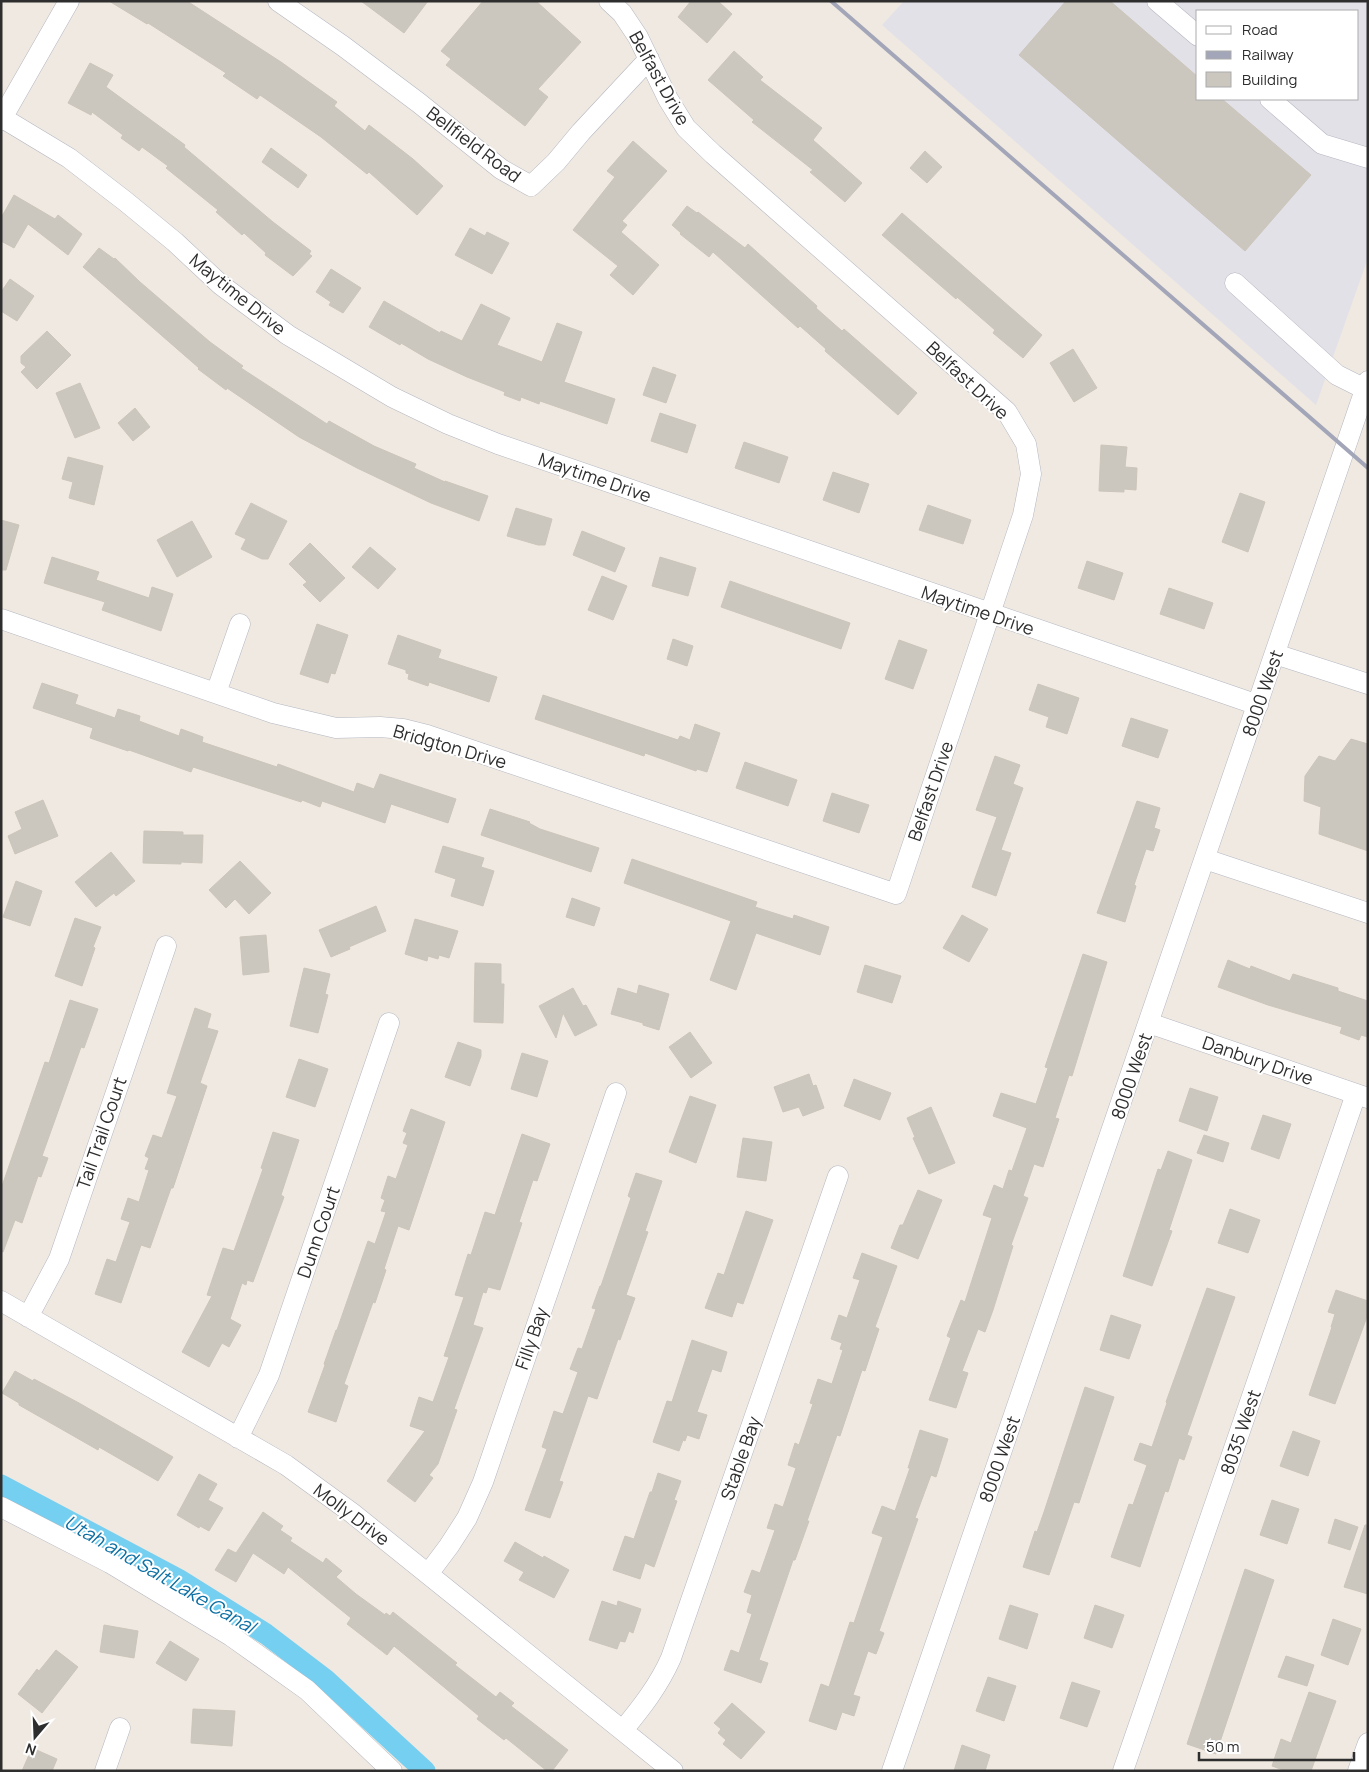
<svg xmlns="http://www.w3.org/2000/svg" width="1369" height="1772" viewBox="0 0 1369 1772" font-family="Manrope,sans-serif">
<rect width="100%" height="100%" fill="#efe9e1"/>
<!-- industrial -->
<path fill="#e3e1e8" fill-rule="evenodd" d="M 904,1 L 1368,1 L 1368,258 L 1316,405 L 882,25 ZM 1198,11 L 1358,11 L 1358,99 L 1198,99 Z"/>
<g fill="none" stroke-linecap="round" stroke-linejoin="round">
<!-- canal -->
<path stroke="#75cff0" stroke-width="21" d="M 1,1485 L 178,1579 L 266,1634 L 325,1679 L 425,1771"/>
</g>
<!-- building -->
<path fill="#cbc7bf" stroke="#cbc5ba" d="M 109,1 L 187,1 L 281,62 L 337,102 L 334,106 L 365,131 L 369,125 L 413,159 L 443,186 L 417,215 L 369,172 L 367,174 L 321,137 L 260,95 L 257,99 L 223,76 L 226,73 L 148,23 L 147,24 Z
M 361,1 L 428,1 L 404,33 Z
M 483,1 L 536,1 L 581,42 L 538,89 L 548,97 L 525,126 L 446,65 L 451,59 L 441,51 Z
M 691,1 L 718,1 L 732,14 L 707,43 L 678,17 Z
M 1066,1 L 1110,1 L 1198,77 L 1198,99 L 1222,99 L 1311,175 L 1245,251 L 1019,55 Z
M 734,51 L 763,77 L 760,80 L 822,128 L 813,140 L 862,183 L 845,202 L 810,172 L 813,170 L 752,122 L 754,120 L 708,80 Z
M 90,63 L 113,75 L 106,87 L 185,145 L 184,147 L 273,222 L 311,251 L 309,254 L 312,256 L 293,276 L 265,255 L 266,253 L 244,233 L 242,235 L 216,212 L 218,210 L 166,168 L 168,166 L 142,147 L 139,151 L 121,138 L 123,135 L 92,112 L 91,115 L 68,103 Z
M 633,141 L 667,171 L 622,221 L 627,225 L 621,232 L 659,265 L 633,295 L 610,275 L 618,266 L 573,230 L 615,177 L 607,171 Z
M 271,148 L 307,175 L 298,188 L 262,162 Z
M 925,151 L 942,167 L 927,183 L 910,168 Z
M 14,195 L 55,219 L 58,215 L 82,234 L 68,255 L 28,224 L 14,248 L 1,241 L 1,218 Z
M 687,206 L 697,213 L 698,212 L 745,248 L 748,244 L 817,306 L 816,308 L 842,331 L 844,329 L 917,393 L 898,415 L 825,351 L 826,349 L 800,326 L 798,328 L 713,252 L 709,257 L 680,234 L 681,233 L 672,225 Z
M 902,213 L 1042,335 L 1023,358 L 993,333 L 995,330 L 957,297 L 956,299 L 882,235 Z
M 470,228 L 485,236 L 487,232 L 509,243 L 492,274 L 455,255 Z
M 99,248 L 114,259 L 115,258 L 140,282 L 210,342 L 243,366 L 241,368 L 327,424 L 329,421 L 374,446 L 416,464 L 414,468 L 445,482 L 445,481 L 488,496 L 479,521 L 431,503 L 357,468 L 299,437 L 227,388 L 226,390 L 198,369 L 199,368 L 83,267 Z
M 331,269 L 361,288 L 343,313 L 329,305 L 331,302 L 316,292 Z
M 10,279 L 34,296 L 17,321 L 1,311 L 1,292 Z
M 384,301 L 440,333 L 441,331 L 462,341 L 481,304 L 510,318 L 497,345 L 542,362 L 557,323 L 582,332 L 564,382 L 615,399 L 607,424 L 540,401 L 539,404 L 521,397 L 520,401 L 504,395 L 505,392 L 467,377 L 428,359 L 401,343 L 400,345 L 369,327 Z
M 47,331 L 71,355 L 37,389 L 21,372 L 26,367 L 21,363 L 21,356 Z
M 1073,349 L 1097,388 L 1074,402 L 1050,363 Z
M 653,367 L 676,375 L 666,403 L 643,395 Z
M 80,383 L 100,428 L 75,438 L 56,393 Z
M 135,408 L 150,427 L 133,441 L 118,423 Z
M 660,413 L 696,425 L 687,453 L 651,441 Z
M 744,442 L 788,457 L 779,483 L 735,468 Z
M 1101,445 L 1127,447 L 1125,467 L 1137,468 L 1136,490 L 1124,489 L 1124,492 L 1099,491 Z
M 68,457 L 103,466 L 94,505 L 69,498 L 73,482 L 62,479 Z
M 833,472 L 869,484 L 859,513 L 823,500 Z
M 1240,493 L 1265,502 L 1248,552 L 1222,542 Z
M 251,503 L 287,521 L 268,559 L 262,559 L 241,549 L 246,539 L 235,534 Z
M 928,505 L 971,520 L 963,544 L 919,530 Z
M 516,508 L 552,519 L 545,545 L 538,545 L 507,536 Z
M 1,520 L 19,525 L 6,570 L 1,570 Z
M 192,521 L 212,557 L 177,577 L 157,540 Z
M 582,531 L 625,548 L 615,572 L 573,555 Z
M 310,543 L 345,578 L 320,602 L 303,585 L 307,582 L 289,564 Z
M 370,547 L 396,569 L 378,589 L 352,567 Z
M 52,557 L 99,572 L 96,580 L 149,598 L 152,587 L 173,594 L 161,631 L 102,610 L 105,602 L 44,583 Z
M 660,557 L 696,568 L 688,596 L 652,586 Z
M 1087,561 L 1123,573 L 1114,600 L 1078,588 Z
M 602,576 L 627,586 L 613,620 L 588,610 Z
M 730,581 L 850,623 L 841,649 L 721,607 Z
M 1169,588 L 1213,603 L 1204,629 L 1160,614 Z
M 317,624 L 348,635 L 335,674 L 331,673 L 328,683 L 300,674 Z
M 398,635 L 441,650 L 438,658 L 497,677 L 489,702 L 429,682 L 428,686 L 408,679 L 409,674 L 406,673 L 406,670 L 388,664 Z
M 673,639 L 693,646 L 687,666 L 667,659 Z
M 899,640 L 927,650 L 913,689 L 885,679 Z
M 42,683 L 78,695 L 75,704 L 115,718 L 118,709 L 140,716 L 139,721 L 179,736 L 181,729 L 203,737 L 202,742 L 277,767 L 278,764 L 354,792 L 357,783 L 374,789 L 380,774 L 456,799 L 448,823 L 391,804 L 385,823 L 322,801 L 320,807 L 302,800 L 301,802 L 193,767 L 191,772 L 129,750 L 128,751 L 90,738 L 93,728 L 33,708 Z
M 1038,684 L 1079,698 L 1067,734 L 1046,727 L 1049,717 L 1029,710 Z
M 543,695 L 678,740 L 680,736 L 690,740 L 695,724 L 720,733 L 707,772 L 697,769 L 696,771 L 645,753 L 644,756 L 535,719 Z
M 1131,718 L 1168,730 L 1158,758 L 1122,746 Z
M 1351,739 L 1368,744 L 1368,851 L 1319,834 L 1321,807 L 1304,801 L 1305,776 L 1319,756 L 1335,761 Z
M 995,756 L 1020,765 L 1013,784 L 1023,788 L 1001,850 L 1011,853 L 996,896 L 972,887 L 997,817 L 976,810 Z
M 745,762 L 797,780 L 788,806 L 736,788 Z
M 832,793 L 869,805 L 859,833 L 823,821 Z
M 43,800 L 58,836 L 15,854 L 8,836 L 22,829 L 15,812 Z
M 1137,801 L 1160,808 L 1154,828 L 1160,830 L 1153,851 L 1146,849 L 1134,885 L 1136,886 L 1125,922 L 1097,913 Z
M 490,809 L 530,822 L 529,823 L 540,829 L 599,848 L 591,872 L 481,835 Z
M 144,831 L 183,832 L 183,835 L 203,835 L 202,863 L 181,862 L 181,864 L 143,863 Z
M 443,846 L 484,858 L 481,867 L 494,871 L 483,906 L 451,896 L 456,879 L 435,872 Z
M 111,852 L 135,881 L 116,896 L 114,893 L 96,907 L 75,882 Z
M 632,859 L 757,902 L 755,907 L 793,919 L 794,915 L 829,927 L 820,955 L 756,933 L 736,990 L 710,980 L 731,921 L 624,883 Z
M 240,861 L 271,893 L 249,914 L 235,899 L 226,908 L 209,890 Z
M 16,881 L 42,891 L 30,926 L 3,917 Z
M 572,898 L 600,908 L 594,926 L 566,917 Z
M 376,906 L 386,931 L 349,947 L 350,949 L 331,957 L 319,930 Z
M 962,915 L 988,929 L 969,962 L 943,948 Z
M 75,918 L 101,927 L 93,947 L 95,948 L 82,986 L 55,976 Z
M 415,919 L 458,931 L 449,958 L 439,955 L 438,959 L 428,956 L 427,961 L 405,954 Z
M 266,935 L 269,972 L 243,975 L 240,937 Z
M 1083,954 L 1107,962 L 1072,1076 L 1069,1075 L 1055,1118 L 1059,1119 L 1043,1167 L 1034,1164 L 1023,1196 L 1028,1198 L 1011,1245 L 1013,1246 L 993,1310 L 985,1332 L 978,1329 L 962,1371 L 968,1373 L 956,1408 L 929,1400 L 951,1338 L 947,1336 L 961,1300 L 965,1302 L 992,1218 L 983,1215 L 994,1185 L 1003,1189 L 1009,1170 L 1012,1171 L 1027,1128 L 993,1116 L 1001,1093 L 1036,1104 L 1048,1068 L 1045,1067 Z
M 1228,960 L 1250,969 L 1251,966 L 1290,981 L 1293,974 L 1338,988 L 1338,991 L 1368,1001 L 1368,1037 L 1361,1035 L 1359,1040 L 1340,1033 L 1342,1027 L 1268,1005 L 1218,987 Z
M 475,963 L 501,964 L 501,984 L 504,984 L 503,1023 L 474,1022 Z
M 865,965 L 901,976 L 892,1003 L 857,992 Z
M 304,968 L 330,974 L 325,994 L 328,995 L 318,1033 L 290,1026 Z
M 639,985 L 669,994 L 659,1030 L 643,1025 L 643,1023 L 611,1014 L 618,988 L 637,994 Z
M 573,988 L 583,1006 L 586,1005 L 597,1025 L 575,1036 L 563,1013 L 556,1038 L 539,1006 Z
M 70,1000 L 98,1009 L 84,1048 L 81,1047 L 42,1156 L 48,1158 L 41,1177 L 38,1176 L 22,1223 L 15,1220 L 3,1252 L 1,1252 L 1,1189 L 45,1062 L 49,1063 Z
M 195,1008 L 211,1014 L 207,1028 L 218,1031 L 200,1083 L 207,1086 L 173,1188 L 171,1188 L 150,1248 L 141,1245 L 121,1303 L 95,1294 L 107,1259 L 116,1262 L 130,1222 L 121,1219 L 128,1198 L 139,1202 L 149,1170 L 145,1169 L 149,1158 L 145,1156 L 153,1135 L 162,1138 L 177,1096 L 167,1093 Z
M 690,1032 L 712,1063 L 691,1078 L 669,1047 Z
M 458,1042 L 481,1050 L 481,1056 L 470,1086 L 445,1077 Z
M 522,1053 L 548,1061 L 537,1097 L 511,1089 Z
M 299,1059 L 328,1069 L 315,1107 L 286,1097 Z
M 809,1074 L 813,1086 L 816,1085 L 824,1108 L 803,1116 L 799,1107 L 783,1112 L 774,1087 Z
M 854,1079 L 891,1093 L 880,1120 L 844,1106 Z
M 1190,1088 L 1218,1097 L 1207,1131 L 1179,1121 Z
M 690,1096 L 716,1105 L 696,1163 L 669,1152 Z
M 931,1107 L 955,1163 L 929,1174 L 913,1138 L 915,1137 L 907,1118 Z
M 411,1109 L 445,1122 L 409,1230 L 398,1226 L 384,1269 L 386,1270 L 375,1303 L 373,1302 L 344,1384 L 348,1386 L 336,1422 L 308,1412 L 325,1365 L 324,1364 L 336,1330 L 337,1330 L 368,1241 L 375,1244 L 386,1212 L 381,1211 L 385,1200 L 381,1198 L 388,1176 L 396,1179 L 408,1145 L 403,1143 L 407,1133 L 403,1131 Z
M 1263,1115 L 1291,1124 L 1279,1159 L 1251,1149 Z
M 273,1132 L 299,1140 L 281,1195 L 284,1197 L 253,1282 L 247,1280 L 246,1285 L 242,1283 L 230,1319 L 241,1325 L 229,1347 L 222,1343 L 209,1367 L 182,1352 L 212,1296 L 207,1295 L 223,1248 L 234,1251 L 263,1169 L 261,1168 Z
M 522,1134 L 550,1144 L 537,1181 L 533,1180 L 519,1222 L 522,1223 L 500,1290 L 488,1287 L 486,1293 L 483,1292 L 473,1325 L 483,1328 L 454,1409 L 457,1410 L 438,1464 L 429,1475 L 433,1478 L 415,1502 L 387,1481 L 425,1431 L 410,1426 L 419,1397 L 433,1402 L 449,1357 L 444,1356 L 464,1297 L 455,1295 L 468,1254 L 471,1255 L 485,1212 L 495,1215 Z
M 1204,1135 L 1229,1143 L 1223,1162 L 1197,1153 Z
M 743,1138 L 772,1142 L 766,1181 L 737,1177 Z
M 1168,1151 L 1192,1160 L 1169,1230 L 1172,1231 L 1152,1286 L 1123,1276 L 1158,1169 L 1161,1170 Z
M 636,1173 L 662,1181 L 645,1231 L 648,1232 L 626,1295 L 635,1298 L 620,1340 L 618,1339 L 597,1399 L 588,1396 L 559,1481 L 563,1482 L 550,1518 L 525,1510 L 547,1449 L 542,1447 L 554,1411 L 563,1414 L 578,1372 L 570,1369 L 578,1348 L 582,1349 L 596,1309 L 592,1308 L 600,1286 L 601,1286 L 631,1198 L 628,1196 Z
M 918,1190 L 942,1200 L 918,1259 L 891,1248 L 900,1225 L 903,1225 Z
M 1230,1209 L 1260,1220 L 1248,1253 L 1218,1243 Z
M 746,1211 L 773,1220 L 743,1304 L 737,1302 L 732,1317 L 705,1308 L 718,1273 L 724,1275 Z
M 862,1253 L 897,1266 L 875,1327 L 879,1329 L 865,1371 L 862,1370 L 840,1436 L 837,1435 L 807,1521 L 809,1521 L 795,1560 L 793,1560 L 759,1660 L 768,1663 L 761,1683 L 724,1670 L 731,1650 L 739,1653 L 752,1614 L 747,1612 L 752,1595 L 744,1592 L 752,1570 L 760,1573 L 775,1530 L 767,1528 L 775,1504 L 783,1507 L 796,1468 L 788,1465 L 795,1443 L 799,1445 L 813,1404 L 810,1403 L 818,1379 L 832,1384 L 843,1350 L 840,1349 L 842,1343 L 831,1339 L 839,1315 L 847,1318 L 860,1280 L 853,1278 Z
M 1207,1288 L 1235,1297 L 1187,1435 L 1192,1437 L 1184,1460 L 1179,1458 L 1168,1492 L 1165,1491 L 1140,1567 L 1111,1557 L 1129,1504 L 1133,1505 L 1147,1465 L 1134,1460 L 1140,1443 L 1152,1447 L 1167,1403 L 1166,1402 Z
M 1336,1290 L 1368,1301 L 1368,1314 L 1335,1404 L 1309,1395 L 1332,1327 L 1331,1327 L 1335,1314 L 1328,1312 Z
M 1111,1315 L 1141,1325 L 1129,1359 L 1100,1350 Z
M 692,1340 L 727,1352 L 721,1372 L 712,1369 L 697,1412 L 707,1415 L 699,1439 L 687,1435 L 685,1441 L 683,1440 L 679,1451 L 653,1442 L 667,1401 L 672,1402 Z
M 15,1371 L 33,1381 L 34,1379 L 79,1403 L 173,1457 L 158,1481 L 99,1447 L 98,1450 L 63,1430 L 19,1405 L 19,1403 L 2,1393 Z
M 1085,1387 L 1114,1397 L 1079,1503 L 1074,1502 L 1049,1575 L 1023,1567 L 1035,1531 L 1037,1532 L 1044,1512 Z
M 920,1430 L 948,1439 L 936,1477 L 931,1475 L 915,1518 L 918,1519 L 879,1631 L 884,1633 L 876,1654 L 868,1651 L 853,1695 L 860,1697 L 854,1716 L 842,1712 L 836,1730 L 809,1721 L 821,1684 L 829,1687 L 850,1622 L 854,1623 L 883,1537 L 872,1533 L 882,1506 L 895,1511 L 910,1468 L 908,1468 Z
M 1293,1431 L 1320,1441 L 1308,1476 L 1280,1466 Z
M 658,1473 L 681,1481 L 674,1500 L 677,1501 L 654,1567 L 645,1563 L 640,1579 L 613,1570 L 625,1536 L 634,1539 L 650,1492 L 652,1492 Z
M 199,1474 L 217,1484 L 208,1500 L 223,1508 L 209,1531 L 200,1526 L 199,1528 L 177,1515 Z
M 1272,1500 L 1299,1509 L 1287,1544 L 1260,1535 Z
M 263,1512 L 283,1526 L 280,1530 L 292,1538 L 290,1541 L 323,1563 L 326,1558 L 342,1571 L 336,1577 L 356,1594 L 385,1615 L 386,1613 L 390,1616 L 393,1612 L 457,1663 L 455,1665 L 496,1697 L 500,1692 L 514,1703 L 511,1706 L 568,1750 L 552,1771 L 547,1771 L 506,1738 L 504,1740 L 477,1719 L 479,1716 L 394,1646 L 387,1655 L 347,1624 L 351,1618 L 288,1567 L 284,1574 L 253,1553 L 236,1582 L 215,1570 L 228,1549 L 236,1553 Z
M 1335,1519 L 1358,1527 L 1350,1550 L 1328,1543 Z
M 1365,1525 L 1368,1525 L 1368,1594 L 1344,1587 Z
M 515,1542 L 543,1558 L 544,1556 L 569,1570 L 554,1598 L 519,1580 L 524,1572 L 504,1561 Z
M 1245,1569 L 1274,1580 L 1216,1754 L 1187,1744 Z
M 602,1601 L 617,1606 L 618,1601 L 641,1609 L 633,1633 L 629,1631 L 625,1642 L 620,1641 L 617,1649 L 589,1640 Z
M 1010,1605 L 1038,1614 L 1027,1649 L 999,1639 Z
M 1095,1605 L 1124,1615 L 1112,1648 L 1084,1638 Z
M 1333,1619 L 1361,1629 L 1348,1665 L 1321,1655 Z
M 104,1625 L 138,1631 L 134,1658 L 100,1652 Z
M 170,1641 L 199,1659 L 186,1681 L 156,1663 Z
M 56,1650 L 78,1667 L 42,1713 L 18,1694 L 37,1669 L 39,1671 Z
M 1286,1656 L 1314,1665 L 1307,1686 L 1278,1677 Z
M 988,1677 L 1016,1686 L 1004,1721 L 976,1711 Z
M 1072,1682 L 1100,1691 L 1087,1727 L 1060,1718 Z
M 1309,1692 L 1336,1701 L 1311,1771 L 1286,1771 L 1272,1766 L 1281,1739 L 1291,1743 Z
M 732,1703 L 765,1732 L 741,1759 L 723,1744 L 726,1740 L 718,1733 L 721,1729 L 714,1723 Z
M 193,1709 L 235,1711 L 232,1746 L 191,1743 Z
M 962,1745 L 990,1755 L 985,1771 L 954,1771 Z
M 32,1748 L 57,1759 L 52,1771 L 22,1771 Z"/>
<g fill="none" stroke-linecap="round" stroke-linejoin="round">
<defs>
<path id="minor" d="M 278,1 L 343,46 L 419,103 L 501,169 L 531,186 L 556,162 L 581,132 L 649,59
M 1157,1 L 1198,36
M 1270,99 L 1322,144 L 1368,158
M 1,117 L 69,158 L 125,201 L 175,242 L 221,285 L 288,335 L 392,397 L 448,424 L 498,444 L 1258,705
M 1,120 L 69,1
M 1235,283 L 1337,375 L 1365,389
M 1,619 L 273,713 L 336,728 L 380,727 L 403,729 L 427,735 L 896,894 L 1023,515 L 1031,474 L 1026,444 L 1007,412 L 713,154 L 686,128 L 668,99 L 638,37 L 622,13 L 609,1
M 1275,654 L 1368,684
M 216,693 L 240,624
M 1205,859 L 1368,913
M 1149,1023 L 1368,1098
M 1,1301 L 286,1465 L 352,1513 L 673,1771
M 28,1317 L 59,1259 L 166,946
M 238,1438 L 269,1375 L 389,1023
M 1,1507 L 110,1563 L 231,1636 L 307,1690 L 392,1771
M 428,1574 L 449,1546 L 467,1518 L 483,1482 L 616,1093
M 623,1730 C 642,1707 659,1685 671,1658 L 838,1176
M 105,1771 L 120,1728
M 892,1771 L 1368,381
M 1123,1771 L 1356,1094
M 1358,1771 L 1368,1743"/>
</defs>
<!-- minor casing -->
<use href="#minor" stroke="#b4b7c1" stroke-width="21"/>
<!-- minor -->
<use href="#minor" stroke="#fff" stroke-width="20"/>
<!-- rail -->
<path stroke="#a3a6b8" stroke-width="4" d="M 831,1 L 1368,468"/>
</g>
<g text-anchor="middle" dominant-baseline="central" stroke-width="4" stroke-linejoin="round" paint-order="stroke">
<!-- street labels -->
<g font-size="18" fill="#2e2e2e" stroke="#fff">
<text transform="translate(660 78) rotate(61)">Belfast Drive</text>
<text transform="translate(474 144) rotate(37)">Bellfield Road</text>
<text transform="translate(238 294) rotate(39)">Maytime Drive</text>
<text transform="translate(968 380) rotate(43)">Belfast Drive</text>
<text transform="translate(595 477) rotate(19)">Maytime Drive</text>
<text transform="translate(978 610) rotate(19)">Maytime Drive</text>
<text transform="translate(1262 693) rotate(-71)">8000 West</text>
<text transform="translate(450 746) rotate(16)">Bridgton Drive</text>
<text transform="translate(930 791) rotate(-71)">Belfast Drive</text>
<text transform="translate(1258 1060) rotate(19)">Danbury Drive</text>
<text transform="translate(1131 1076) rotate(-71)">8000 West</text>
<text transform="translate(101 1133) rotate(-71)">Tail Trail Court</text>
<text transform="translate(318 1232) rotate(-71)">Dunn Court</text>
<text transform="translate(531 1338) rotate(-71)">Filly Bay</text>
<text transform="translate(1240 1432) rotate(-71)">8035 West</text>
<text transform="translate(740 1458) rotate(-71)">Stable Bay</text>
<text transform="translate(999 1459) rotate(-71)">8000 West</text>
<text transform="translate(352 1514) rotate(37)">Molly Drive</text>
</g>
<!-- water labels -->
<g font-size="19" font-style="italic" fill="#0d6fa3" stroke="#fff">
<text transform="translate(160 1574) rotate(30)">Utah and Salt Lake Canal</text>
</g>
</g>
<!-- border -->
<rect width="1369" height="1772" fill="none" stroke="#2e2e2e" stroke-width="5"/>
<!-- legend -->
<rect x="1196" y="10" width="162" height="90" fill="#ffffff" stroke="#ababab"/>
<rect x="1206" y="26" width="25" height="8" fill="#ffffff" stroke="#ababab"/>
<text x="1242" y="35" font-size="15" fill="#2e2e2e">Road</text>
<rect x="1206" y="51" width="25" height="8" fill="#a3a6b8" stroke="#ababab"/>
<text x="1242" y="60" font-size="15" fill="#2e2e2e">Railway</text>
<rect x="1206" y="72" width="25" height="15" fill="#cbc7bf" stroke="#ababab"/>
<text x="1242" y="85" font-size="15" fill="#2e2e2e">Building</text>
<!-- north arrow -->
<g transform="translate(35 1737) rotate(199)" stroke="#ffffff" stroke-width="4" paint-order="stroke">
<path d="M0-4L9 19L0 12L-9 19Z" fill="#2e2e2e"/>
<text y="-8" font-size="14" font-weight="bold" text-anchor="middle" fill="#2e2e2e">N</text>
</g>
<!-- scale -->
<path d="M1199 1752v8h155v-8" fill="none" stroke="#2e2e2e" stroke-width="2.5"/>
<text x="1206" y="1752" font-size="15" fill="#2e2e2e" stroke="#ffffff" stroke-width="4" paint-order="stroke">50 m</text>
</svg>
